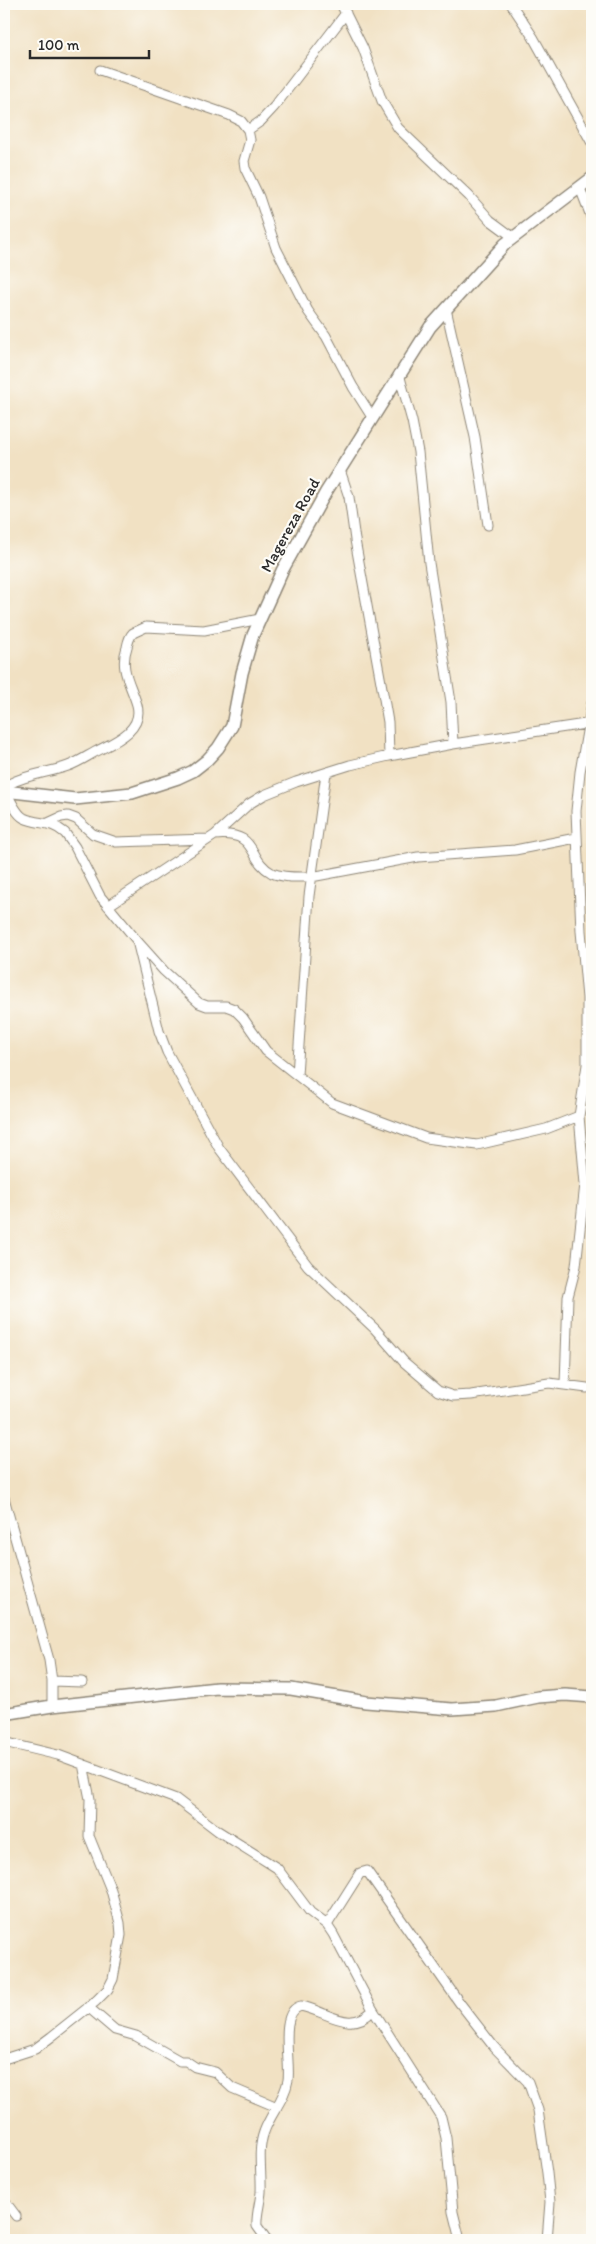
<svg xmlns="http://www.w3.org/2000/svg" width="596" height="2244" viewBox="0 0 596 2244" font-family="Itim,sans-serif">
<rect width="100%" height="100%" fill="#fdfcf7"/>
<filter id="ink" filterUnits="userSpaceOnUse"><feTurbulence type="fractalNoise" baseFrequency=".02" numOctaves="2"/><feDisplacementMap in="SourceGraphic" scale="10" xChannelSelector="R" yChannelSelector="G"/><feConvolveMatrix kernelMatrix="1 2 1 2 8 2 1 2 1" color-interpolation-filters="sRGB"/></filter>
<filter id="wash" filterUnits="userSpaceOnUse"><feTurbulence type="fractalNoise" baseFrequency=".0096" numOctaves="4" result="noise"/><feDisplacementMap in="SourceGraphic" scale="20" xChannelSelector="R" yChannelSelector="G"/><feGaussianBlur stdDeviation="1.12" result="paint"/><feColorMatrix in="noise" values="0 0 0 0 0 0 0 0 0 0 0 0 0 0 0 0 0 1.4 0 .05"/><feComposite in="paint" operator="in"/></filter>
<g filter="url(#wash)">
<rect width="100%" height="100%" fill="#f1e1c3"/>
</g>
<g filter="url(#ink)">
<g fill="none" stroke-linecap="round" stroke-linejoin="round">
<defs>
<path id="minor" d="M 341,4 L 363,48 L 382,101 L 398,128 L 469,196 L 490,220 L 513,237
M 511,4 L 533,37 L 592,143
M 100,70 L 229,115 L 241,121 L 248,130 L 250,140 L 244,161 L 245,168 L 259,197 L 276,248 L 308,311 L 326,336 L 353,387 L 372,417
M 248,130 L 261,121 L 274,107 L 346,13
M 580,188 L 592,219
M 446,309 L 475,437 L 488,525
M 399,374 L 412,421 L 418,452 L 429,563 L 451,702 L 453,744
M 340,470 L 349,497 L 355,540 L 384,699 L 388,722 L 389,756
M 260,619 L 204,630 L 146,627 L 133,633 C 129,637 128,642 127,647 C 119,670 131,684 137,705 C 144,731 112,743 95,752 C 86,757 77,763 68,766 C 48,773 28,774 9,784 L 6,791 C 10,799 16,814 24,818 C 39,825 50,820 65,833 L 75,847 L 100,896 L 138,942 L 164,971 L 199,1003 L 207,1006 L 226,1006 L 234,1009 L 243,1018 L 266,1051 L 332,1103 L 426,1138 L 477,1145 L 546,1129 L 579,1116
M 48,823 L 61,817 L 68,816 L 76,819 L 93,834 L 116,842 L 208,839
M 215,835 C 260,831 246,859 272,873 C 283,878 299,877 311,877 L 418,857 L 515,850 L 576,838
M 108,906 L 215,835 L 249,804 L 264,795 L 296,782 L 350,765 L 389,756 L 453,744 L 592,723
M 138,945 L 159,1031 L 167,1052 L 219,1148 L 308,1266 L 375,1329 L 404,1362 L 438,1391 L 453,1396 L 471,1395 L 549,1383 L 587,1388
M 297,1075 L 309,896 L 326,773
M 565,1384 L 568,1297 L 576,1266 L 585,1184 L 579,1116 L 587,1065 L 587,998 L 581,931 L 576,811 L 580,772 L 592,703
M 4,1498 L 49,1660 L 52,1681 L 52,1706
M 52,1681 L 82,1682
M 4,1742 L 58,1755 L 176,1799 L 218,1831 L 277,1868 L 310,1912 L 327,1925 L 333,1934 L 373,2010 L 441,2117 L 446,2138 L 453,2212 L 460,2240
M 327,1925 L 360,1873 L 367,1871 L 459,2002 L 494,2047 L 528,2082 L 538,2110 L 547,2173 L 550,2202 L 547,2240
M 88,2007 L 115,2030 L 136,2036 L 180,2061 L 186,2061 L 195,2067 L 215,2072 L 232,2088 L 277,2107
M 4,2059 L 35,2049 L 51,2037 L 95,2002 L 108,1989 L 113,1979 L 121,1935 L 120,1923 L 111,1890 L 89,1836 L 90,1799 L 83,1764
M 4,2200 L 16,2216
M 267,2240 L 257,2226 C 256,2215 260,2204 261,2192 C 262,2172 257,2151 264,2132 C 270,2114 285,2099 288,2080 C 291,2062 278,2011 301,2006 C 327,2011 351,2035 373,2010"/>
<path id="tertiary" d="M 4,791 L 75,799 L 132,793 L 178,778 L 193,771 L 207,760 L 218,748 L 232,726 L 242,673 L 253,635 L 282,571 L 326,492 L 430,327 L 505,244 L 592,178
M 4,1714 L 52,1706 L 217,1688 L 291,1689 L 366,1702 L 452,1709 L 496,1706 L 538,1697 L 565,1695 L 592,1697"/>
</defs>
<!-- minor casing -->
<use href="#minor" stroke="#8e8677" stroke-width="11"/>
<!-- tertiary casing -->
<use href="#tertiary" stroke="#8e8677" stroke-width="14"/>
<!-- minor -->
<use href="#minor" stroke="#fff" stroke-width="9"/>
<!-- tertiary -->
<use href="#tertiary" stroke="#fff" stroke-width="11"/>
</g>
</g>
<g text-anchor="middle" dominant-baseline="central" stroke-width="4.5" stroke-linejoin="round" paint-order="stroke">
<!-- street labels -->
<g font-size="16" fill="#2b2b2b" stroke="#fdfcf7">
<text transform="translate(290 525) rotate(-61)">Magereza Road</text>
</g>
</g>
<!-- margin -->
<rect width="596" height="2244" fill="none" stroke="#fdfcf7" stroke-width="20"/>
<!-- scale -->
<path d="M30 50v8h119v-8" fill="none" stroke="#2b2b2b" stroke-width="2.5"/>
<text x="38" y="50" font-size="15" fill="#2b2b2b" stroke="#fdfcf7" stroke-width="4" paint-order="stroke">100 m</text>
</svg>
